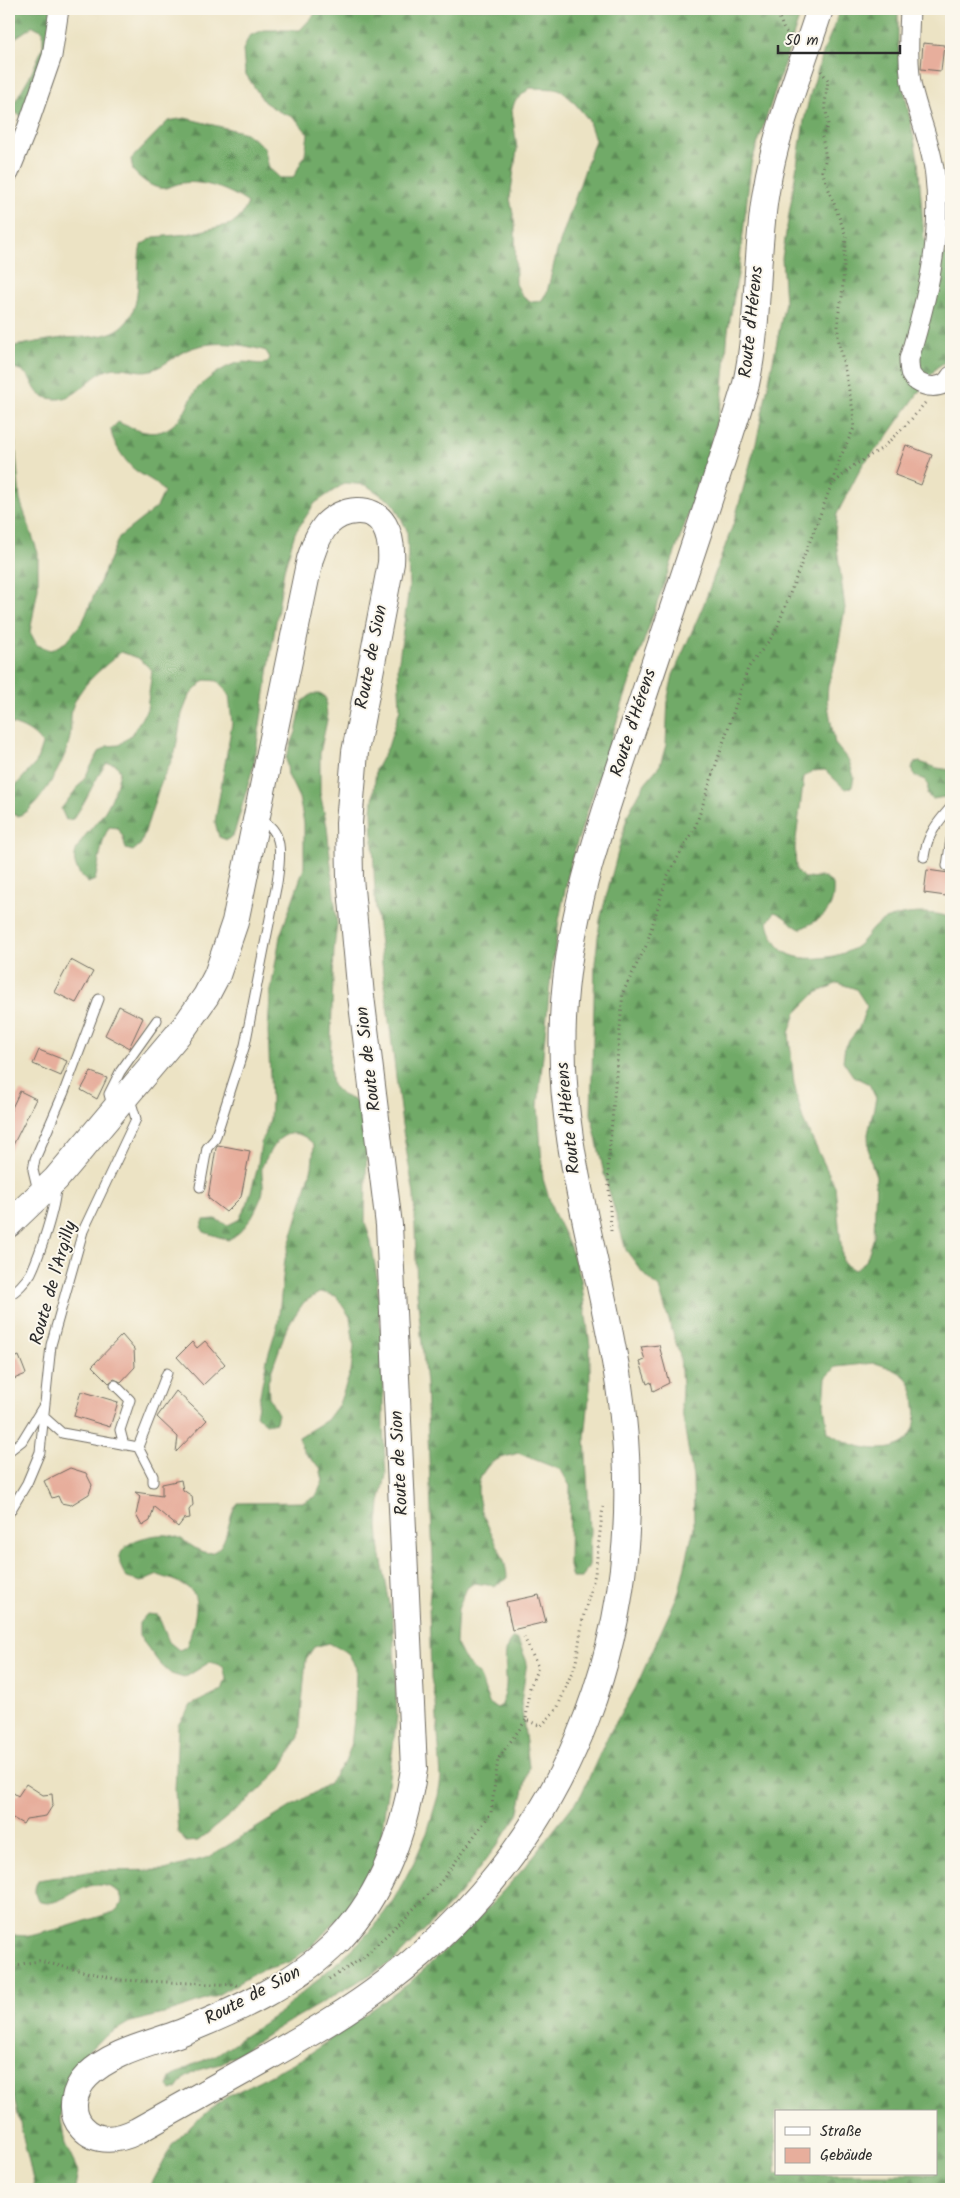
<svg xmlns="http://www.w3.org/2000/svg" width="960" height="2198" font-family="Kalam,sans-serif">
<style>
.forest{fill:url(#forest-firs);stroke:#4e6a4a;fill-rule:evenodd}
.building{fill:#e7ae9c}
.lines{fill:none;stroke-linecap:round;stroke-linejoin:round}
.service-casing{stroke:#6f6b61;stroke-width:11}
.minor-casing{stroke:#6f6b61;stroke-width:21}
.secondary-casing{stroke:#6f6b61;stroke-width:28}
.path{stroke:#6f6b61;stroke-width:3;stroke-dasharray:1 4;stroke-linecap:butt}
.service{stroke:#fff;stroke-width:9}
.minor{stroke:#fff;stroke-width:19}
.secondary{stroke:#fff;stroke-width:26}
.labels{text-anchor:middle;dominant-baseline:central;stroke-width:4;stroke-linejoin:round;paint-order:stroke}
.street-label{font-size:18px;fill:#2b2b2b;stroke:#fbf7ec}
</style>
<defs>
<pattern id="forest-firs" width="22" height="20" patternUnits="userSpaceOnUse" patternTransform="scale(1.25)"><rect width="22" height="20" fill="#71aa68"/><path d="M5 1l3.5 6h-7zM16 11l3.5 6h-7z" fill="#5d8b56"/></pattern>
</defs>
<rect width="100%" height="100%" fill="#fbf7ec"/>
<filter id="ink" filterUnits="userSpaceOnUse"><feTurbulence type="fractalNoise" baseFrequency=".02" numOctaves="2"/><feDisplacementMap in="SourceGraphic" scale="10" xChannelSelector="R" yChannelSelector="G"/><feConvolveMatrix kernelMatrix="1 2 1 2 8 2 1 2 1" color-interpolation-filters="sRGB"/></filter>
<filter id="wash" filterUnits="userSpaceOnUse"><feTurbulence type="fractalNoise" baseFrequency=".0096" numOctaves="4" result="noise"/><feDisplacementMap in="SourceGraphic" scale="20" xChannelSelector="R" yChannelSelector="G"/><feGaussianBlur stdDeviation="1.12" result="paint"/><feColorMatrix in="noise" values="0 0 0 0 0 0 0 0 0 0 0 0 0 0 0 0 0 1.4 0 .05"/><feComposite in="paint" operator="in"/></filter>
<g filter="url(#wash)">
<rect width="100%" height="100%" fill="#ece3c4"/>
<path class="forest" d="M9,9H66L22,116L17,114L13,105L31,74L43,47V31L33,26L15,38L9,47Z
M317,9H802L751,164L739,268L728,331L722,400L705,467L633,672L571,861L559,920L551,974L538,1106L543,1179L553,1211L569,1244L581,1279L590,1345V1389L585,1438L590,1530L589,1565L582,1578H572L569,1566L570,1486L561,1470L518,1453C510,1456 496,1458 490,1464C455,1498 508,1543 507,1579L495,1586L474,1583L467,1588L458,1609L456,1643L466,1662L480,1676L489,1703L497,1708L502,1705C503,1698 506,1691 506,1685C507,1670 501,1649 513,1638L518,1640L527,1662L521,1702L529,1767L518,1815L498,1844L458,1896L394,1961L278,2028L237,2055L217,2065L199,2070L185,2078L177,2089L171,2091L168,2086L171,2078L186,2068L216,2055L282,2011L350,1951L375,1926L394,1899L414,1862L427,1833L438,1796L441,1778L436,1703L431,1678L429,1604L433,1560L426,1384L417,1293L414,1195L402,1125L383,973L375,899L372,811L376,769L388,747L400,709L398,667L409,587L407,530L393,503L366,485L345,483L315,503L295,533L284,570L254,764L234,834L227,840L219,837L215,822L232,723L229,695L218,681L205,680L189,696L182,714L175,753L160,785L141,844L133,851L126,849L123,837L118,828L109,827C100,843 100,862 95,880L88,883C56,855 89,835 105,811C113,798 117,785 120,770L115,764L107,763C93,781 87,801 73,819L66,820L61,809L84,779L99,752L107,746L119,745L132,734L147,709L152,670L138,658L121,652C104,667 83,682 74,703C69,714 72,726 70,737C67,757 46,794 31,808C28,812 22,814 18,816L9,813V793L36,763L42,744C34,732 23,727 9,723V424L15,442L20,500L38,553V588L30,632L37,645L51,650L66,642L83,621L119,537L157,507L164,492C154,479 147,479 135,470C126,463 111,441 111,429L118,422C144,434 163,441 183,414C189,406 191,395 198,388C207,379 222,368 234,364C246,359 256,366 267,363L270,358L266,351C242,344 216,340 192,348C177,353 166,366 151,370C137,374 123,364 107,370C87,378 77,400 55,399C24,397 42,372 9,367V347C27,344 45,340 63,338C89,336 121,341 133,311C141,291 136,266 141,245L154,237L188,234L231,224L242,215L248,203C230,190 204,180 182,183C174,184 166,190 159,188C149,186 140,178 133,171L131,159L168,121L185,118L246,133L264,147L269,168L280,178H293L305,155L308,134L295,118L278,111L264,102L245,73L243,50L249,36L264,30H300L314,15ZM530,88L559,89L572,100L588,119L595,140L557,251L547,292L541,301L532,302L523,297L516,284L515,225L510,198L517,149L512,110L515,101Z
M841,9H898V42L902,78L918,159L924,239L938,253L951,256V363L945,362L936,368L885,440L863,464L837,514L835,533L845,608L836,659L828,685L827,700L835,744L849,761L854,777L852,787L845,789L825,770L812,771L804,777L795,847L796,870L804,878L824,877L833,884C835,912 823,918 800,929C790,924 785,915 774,912L768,922C771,934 775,946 787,953C803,963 842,958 857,946C866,939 871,927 881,922C899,912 933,910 951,918V2189H149L172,2145L195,2122L225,2098L305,2057L408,1984L470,1927L525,1867L581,1795L608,1736L635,1689L679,1592L694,1527L693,1478L681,1406L682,1387L680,1356L659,1288L643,1273L626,1250L604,1174L591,1114L595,963L600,920L628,814L645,783L660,765L666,745L668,697L673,675L703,606L734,522L757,439L785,302L782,258L804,121L810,95L824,50ZM838,983L856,989L867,1006L859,1028L845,1046L843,1061L853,1076L869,1084L876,1098L868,1134L869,1156L876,1176L874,1237L866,1261L854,1270L843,1263L835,1186L803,1120L794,1084L789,1033L796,1013L816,993ZM875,1363C884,1366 899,1370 906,1378C913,1385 914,1397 915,1406C923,1463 859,1454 828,1432L824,1405L826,1378L836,1367ZM776,2112H936V2174H776Z
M312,694H322L326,699L327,720L320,753V793L327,826L337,924L334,949L330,1067L332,1085L342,1095L356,1101L365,1114L367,1139L365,1222L371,1241L377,1277L383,1362V1428L386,1475L380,1503L378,1526L380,1551L393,1621L397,1716L381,1838L372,1870L361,1894L313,1945L290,1962L259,1971L214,1997L164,2014L130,2022L101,2039L80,2059L70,2074L63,2095L61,2119L65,2144L78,2171L75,2189H35L9,2076V1935L30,1936L66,1927L114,1912L123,1903L120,1893C113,1888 107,1885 98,1885C79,1884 57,1910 38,1901C34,1893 34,1888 38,1880L94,1871L165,1870L209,1857L328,1784L345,1762L351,1746L355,1710L356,1667L348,1653L329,1643L314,1647L306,1659L299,1737L281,1768L260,1790L209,1832L198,1841L186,1842L178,1833L175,1791L178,1725L191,1705L222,1690L226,1679L223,1666L210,1662L184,1678L171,1674L160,1664L139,1636V1623L147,1614L158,1615L169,1642L179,1650L186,1647C191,1636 201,1604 193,1593C186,1583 169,1579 158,1575L141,1582L127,1578C122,1570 117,1562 121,1553C125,1545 135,1540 143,1538C154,1535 165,1533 177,1537C188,1541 202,1558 215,1551C229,1543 227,1516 238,1503L304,1502L316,1496L323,1481L320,1467C309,1458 301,1451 299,1437L327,1420L339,1404L351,1371L354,1346L350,1317L336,1296L321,1292L304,1302L287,1327L268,1381L269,1398L278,1414L276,1422L266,1424L256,1415L267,1359L278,1323L285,1259L312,1167L314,1145C297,1126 280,1132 269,1153C267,1158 263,1163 262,1167C261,1176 265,1186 262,1195C255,1213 246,1231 228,1240L204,1232L201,1227L204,1220L215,1219L228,1225L238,1220L247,1205L257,1170L261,1143L270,1119L271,1100L268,1031L270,996L280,936L304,868V823L299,798L288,775L286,757L296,732L302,702Z
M920,762L937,768L951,770V796L933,799L927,795L928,786L925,780L915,776L912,769L914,763Z"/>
<g id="blocks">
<path class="building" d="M923,43L944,45L941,71L921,69Z
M906,445L932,455L921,485L895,475Z
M927,870L949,873L946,896L924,893Z
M71,960L93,972L76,1003L54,992Z
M119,1006L143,1018L129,1048L105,1035Z
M39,1050L67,1061L61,1076L33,1064Z
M91,1072L107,1078L97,1099L81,1090Z
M20,1091L36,1099L9,1153V1114Z
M218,1145L250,1151L241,1197L226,1212L208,1198L216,1148Z
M122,1335L134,1349L135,1367L121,1382L114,1379L109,1383L92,1366Z
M205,1341L225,1364L203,1385L177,1357L192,1342L197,1348Z
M659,1345L669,1383L653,1391L651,1382L647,1384L640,1362L645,1360L641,1347Z
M19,1356L26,1374L9,1381V1360Z
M81,1391L118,1402L110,1427L74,1416Z
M176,1391L207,1420L176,1452L178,1437L157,1417Z
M70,1468L86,1473L92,1485L89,1494L71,1505L61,1503L58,1496L52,1498L44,1481Z
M181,1480L183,1490L192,1496L193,1505L189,1510L190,1518L184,1519L178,1527L154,1507L150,1521L142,1526L136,1515L140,1496L135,1492L162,1496V1484Z
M539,1595L546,1622L512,1630L506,1602Z
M26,1784L43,1795L52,1794L53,1805L46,1816L26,1819L23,1824L9,1816V1790L18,1796Z"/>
</g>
</g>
<g filter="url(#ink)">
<use href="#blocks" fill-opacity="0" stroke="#6f6b61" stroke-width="1"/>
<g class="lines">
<g class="service-casing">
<path id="service" d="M924,857C927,835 937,823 951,807
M947,866L951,839
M112,1106L109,1094L120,1072L157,1020
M200,1187L207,1148L215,1139L245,1045L277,883C280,860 286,829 259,820
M38,1191L33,1170L35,1159L64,1092L99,999
M9,1295C17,1291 26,1281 31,1273C40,1254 56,1206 56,1186
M115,1385L130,1400L120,1430L124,1445
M44,1417L62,1433L138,1447L167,1373
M138,1447L153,1476V1482
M9,1451L22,1441L44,1405
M9,1513L27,1483L40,1452L51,1345L83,1231L136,1119L130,1099"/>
</g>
<g class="minor-casing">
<path id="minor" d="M910,9C909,34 907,63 912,88C919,118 932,146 935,176C942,239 927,299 909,359C909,364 909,370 911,375C920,389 944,391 951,376
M9,173L26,131L52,56L59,9"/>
</g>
<g class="secondary-casing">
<path id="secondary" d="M9,1224L56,1179L185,1026L206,996L217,975L235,922L310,559C314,547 318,534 327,524C342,509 372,504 384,525C391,537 392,549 391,563L355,752L349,823L350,878L361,996L389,1225L414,1769C404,1832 384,1892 339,1940C297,1983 235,2011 180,2033C150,2044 111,2052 87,2076C74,2089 68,2112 82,2127C97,2144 119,2140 137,2131C178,2108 219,2085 260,2062C304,2037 347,2013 387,1982C576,1837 654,1618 619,1386C601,1262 557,1147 563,1020C567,918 601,823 633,728C671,613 711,499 746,384C760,320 755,255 766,191C776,128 801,69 820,9"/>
</g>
<path class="path" d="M776,9L784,30L791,36
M821,71L828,80L825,104L828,125L822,136L826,158L822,171L846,236L842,297L838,316V337L853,410L854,428L840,458L832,484
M611,1231L608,1167L623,992L646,946L667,877L696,825L748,668L775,633L831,486L853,466L881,449L909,422L925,403
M524,1637L538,1667L529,1690L526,1720L541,1726L557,1709L576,1662L583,1618L595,1574L603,1507
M9,1966L39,1961L120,1980L237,1985
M329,1979L363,1958L440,1883L491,1813L498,1759L526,1720"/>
<use href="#service" class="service"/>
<use href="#minor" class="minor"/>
<use href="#secondary" class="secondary"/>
</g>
</g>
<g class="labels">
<g class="street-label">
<text transform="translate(752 322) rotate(-84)">Route d'Hérens</text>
<text transform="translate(372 657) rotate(-79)">Route de Sion</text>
<text transform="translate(634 723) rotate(-72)">Route d'Hérens</text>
<text transform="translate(369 1059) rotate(-97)">Route de Sion</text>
<text transform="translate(569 1118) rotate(-96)">Route d'Hérens</text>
<text transform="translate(54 1283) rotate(-74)">Route de l'Argilly</text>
<text transform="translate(400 1463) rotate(-93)">Route de Sion</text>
<text transform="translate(253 1996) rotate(-28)">Route de Sion</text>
</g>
</g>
<rect width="960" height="2198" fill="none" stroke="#fbf7ec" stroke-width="30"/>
<rect x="775" y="2110" width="162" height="65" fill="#fbf7ec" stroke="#a8a59f"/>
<rect x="785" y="2127" width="25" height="8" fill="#ffffff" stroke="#a8a59f"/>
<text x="820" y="2136" font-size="15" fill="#2b2b2b">Straße</text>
<rect x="785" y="2148" width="25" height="15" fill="#e7ae9c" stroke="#a8a59f"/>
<text x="820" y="2160" font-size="15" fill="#2b2b2b">Gebäude</text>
<path d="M778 45v8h122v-8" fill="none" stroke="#2b2b2b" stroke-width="2.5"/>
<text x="785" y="45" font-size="15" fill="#2b2b2b" stroke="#fbf7ec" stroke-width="4" paint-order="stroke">50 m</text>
</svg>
